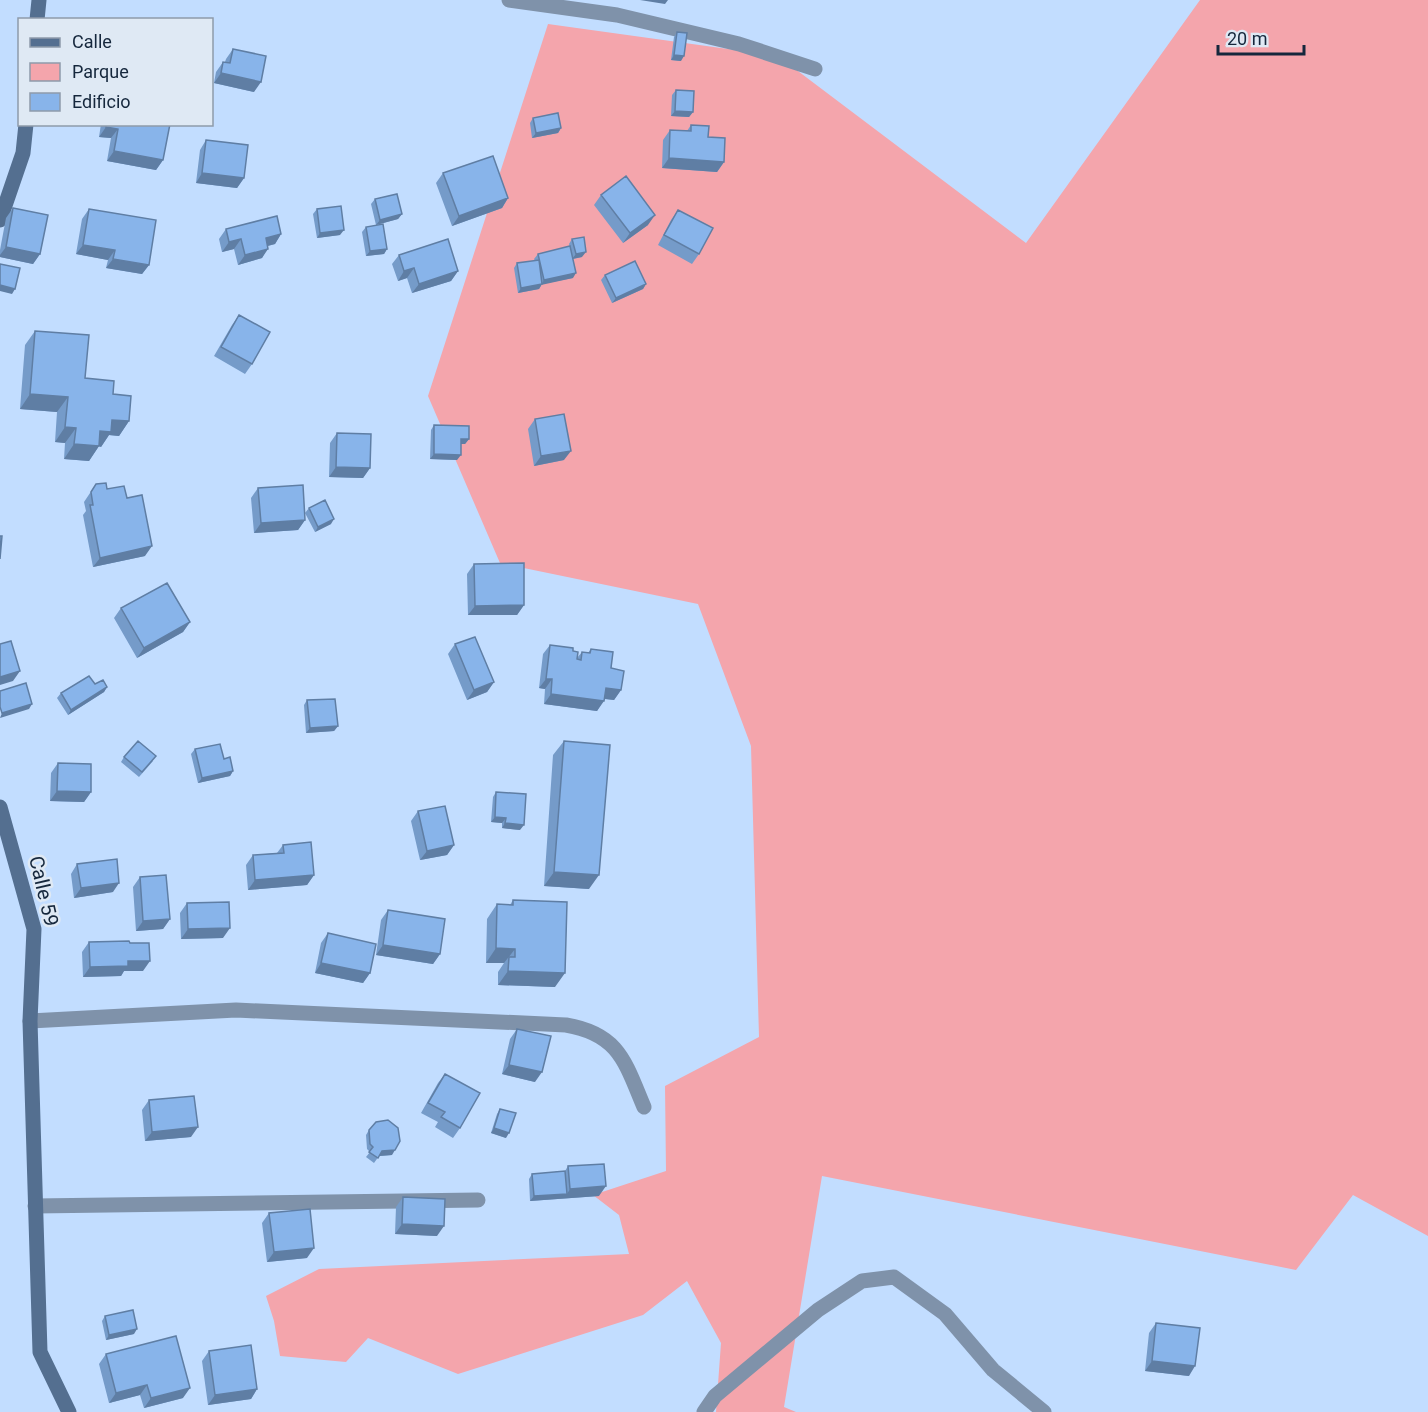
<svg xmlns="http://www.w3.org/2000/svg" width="1428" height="1412" font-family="Roboto,sans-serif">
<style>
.green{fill:#f4a5ac}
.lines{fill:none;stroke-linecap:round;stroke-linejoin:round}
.lane{stroke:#7f92aa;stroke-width:15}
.street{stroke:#7f92aa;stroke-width:15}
.secondary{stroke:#546f90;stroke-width:15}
.wall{fill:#759bc9}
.shaded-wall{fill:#5f7ea4}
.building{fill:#88b4ea;stroke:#5f7ea4;stroke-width:1.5}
.labels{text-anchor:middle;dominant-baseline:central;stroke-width:5;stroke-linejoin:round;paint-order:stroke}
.street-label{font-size:20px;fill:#15273c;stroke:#dfe9f4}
</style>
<rect width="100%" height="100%" fill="#c2ddff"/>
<path class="green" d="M1200,0H1428V1236L1353,1195L1296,1270L822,1176L784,1407L796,1412H716L721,1343L687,1281L643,1315L458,1374L368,1338L346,1362L280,1356L274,1321L266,1296L319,1269L629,1254L619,1215L593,1195L666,1171L665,1086L759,1037L751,746L698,604L500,563L428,396L548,24L778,56L1026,243Z"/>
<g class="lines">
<path class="lane" d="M35,1206L478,1200"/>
<path class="street" d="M509,0L617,15L739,44L815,69
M30,1021L236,1010L566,1025C619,1034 625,1062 644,1107
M704,1412L715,1396L818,1310L862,1281L894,1277L945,1314L993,1370L1044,1412"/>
<path class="secondary" d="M37,20L39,0
M0,220L23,153L26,124
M0,807L34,929L30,1021L40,1352L69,1412"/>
</g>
<path class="wall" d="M677,32L681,61L671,60L674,37Z
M233,49L254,92L214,83L216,72L223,62H225L226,59Z
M676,90L693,112L689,117L671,116L672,95Z
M533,118L561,128L558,133L532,138L530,123Z
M101,124H170L163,160L156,170L107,161L111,138L99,137Z
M691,125L708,137L724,162L717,172L662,168L663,140L670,130L687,131Z
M206,140L244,178L237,188L196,183L200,150Z
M443,173L508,198L502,208L452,226L436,183Z
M601,195L648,225L623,243L594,205Z
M375,199L402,214L398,219L376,225L371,204Z
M13,208L40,254L33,264L0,257V250L6,218Z
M89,209L149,265L142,274L106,268L108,260L76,254L82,219Z
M317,209L340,235L317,238L313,214Z
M678,210L699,254L692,264L658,245L671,220Z
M366,227L387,249L384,254L366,256L362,232Z
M226,229L281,234L275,244L268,246L262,258L238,265L234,249L222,252L219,239Z
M572,239L582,257L573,259V278L542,284L539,289L518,293L514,268L517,263L535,261L534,259L538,254L570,247L569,244Z
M399,255L458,271L451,281L412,293L407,278L398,281L392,264Z
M605,275L646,284L643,289L612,303L601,280Z
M239,315L252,364L245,374L214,356L232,325Z
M35,331L85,378L113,394L129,421L119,436L109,435L101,447L99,446L89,461L64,459L65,443L55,442L57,412L20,409L25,345Z
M535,419L564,460L534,466L528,429Z
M434,425L469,439L465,444H461L457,460L430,459L431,430Z
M337,433L370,468L363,478L329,477L330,443Z
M96,484L127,498L145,556L93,567L83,515L86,511L84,502Z
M258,488L305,520L298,530L254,533L251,498Z
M309,508L331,524L315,532L305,513Z
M474,564L524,605L517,615H468L467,574Z
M121,608L190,622L183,632L137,658L114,618Z
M455,644L494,682L487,692L467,700L448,654Z
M550,645L573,651L577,658L582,652L588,653L591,649L611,668L621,690L614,700L604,699L597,711L544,704L545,689L539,688L543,654Z
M95,684L107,687L104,692L68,715L57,698L61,693Z
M307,700L338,726L334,731L306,733L304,705Z
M564,741L589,889L544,886L553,755Z
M195,749L224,759L233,771L230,776L198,783L191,754Z
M124,757L153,761L139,777L121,762Z
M58,763L91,792L84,802L50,801L51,773Z
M496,792L520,830L502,828V823L491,822L493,797Z
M418,811L454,845L447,855L420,860L411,821Z
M283,845L314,875L307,885L248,890L246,865L253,855L277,853Z
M77,864L113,892L74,898L71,874Z
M140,877L170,919L163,929L136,931L133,887Z
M513,900L555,987L498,985V972L504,963H486L487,919L497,904L510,905Z
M187,903L223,938L181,939L180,913Z
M388,910L440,954L433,964L376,955L381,920Z
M328,933L370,973L363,983L315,973L321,943Z
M89,942L143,971H124L121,976L83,977L82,952Z
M517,1029L535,1082L502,1074L510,1039Z
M445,1074L460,1128L453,1138L435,1127L438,1122L421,1113L438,1083Z
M149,1100L191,1137L145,1141L142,1110Z
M500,1109L506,1138L491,1133L497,1114Z
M369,1130L392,1155L379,1156L374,1163L366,1157L370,1152L367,1149L366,1135Z
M568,1166L599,1196L530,1201L529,1179L532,1174L565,1171Z
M403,1197L437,1236L395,1234L396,1207Z
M269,1213L307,1258L267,1262L262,1223Z
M105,1316L134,1334L106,1340L102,1321Z
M1156,1323L1189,1376L1145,1371L1149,1333Z
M209,1351L257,1389L251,1399L208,1405L202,1361Z
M106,1354L183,1398L144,1408L140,1395L109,1403L99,1364Z"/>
<path class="shaded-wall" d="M640,0H668L665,4Z
M674,55L684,56L681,61L671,60Z
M221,73L261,82L254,92L214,83Z
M675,111L693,112L689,117L671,116Z
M106,127L118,129L111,138L99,137Z
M561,128L558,133L532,138L536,133Z
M114,151L163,160L156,170L107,161Z
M669,158L724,162L717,172L662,168Z
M202,173L244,178L237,188L196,183Z
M508,198L502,208L452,226L459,216Z
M402,214L398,219L376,225L380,220Z
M655,215L648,225L623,243L630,233Z
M344,230L340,235L317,238L320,233Z
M281,234L275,244L259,248L266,238Z
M241,239L234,249L222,252L229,242Z
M83,245L115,250L108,260L76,254Z
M6,247L40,254L33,264L0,257V255Z
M268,249L262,258L238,265L245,255Z
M387,249L384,254L366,256L370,251Z
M586,252L582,257L572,259L576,254Z
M113,259L149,265L142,274L106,268Z
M414,268L407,278L398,281L404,271Z
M458,271L451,281L412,293L419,284Z
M576,273L573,278L541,285L544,280Z
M542,284L539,289L518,293L521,288Z
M646,284L643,289L612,303L616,298Z
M0,285L15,289L12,294L0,291Z
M30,394L68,397L57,412L20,409Z
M112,420L129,421L119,436L109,435L101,447L99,446L89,461L64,459L74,444L100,431Z
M65,427L76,428L65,443L55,442Z
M461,439H469L465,444H458Z
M571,451L564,460L534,466L541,456Z
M434,454L461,455L457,460L430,459Z
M336,467L370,468L363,478L329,477Z
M334,519L331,524L315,532L318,527Z
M305,520L298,530L254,533L261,523Z
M152,546L145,556L93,567L100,558Z
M524,605L517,615H468L475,606Z
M190,622L183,632L137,658L144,648Z
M20,671L13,681L0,685V677Z
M546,679H552L545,689L539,688Z
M494,682L487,692L467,700L474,690Z
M107,687L104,692L68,715L71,710Z
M606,688L621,690L614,700L599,698Z
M551,694L604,701L597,711L544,704Z
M32,704L29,709L0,718L2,713Z
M338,726L334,731L306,733L310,728Z
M233,771L230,776L198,783L202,778Z
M57,791L91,792L84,802L50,801Z
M495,817L506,818L502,823L491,822Z
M505,823L524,825L520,830L502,828Z
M454,845L447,855L420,860L427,851Z
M554,872L599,875L589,889L544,886Z
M314,875L307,885L248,890L255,880Z
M119,883L113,892L74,898L81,888Z
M170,919L163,929L136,931L143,921Z
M230,928L223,938L181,939L188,929Z
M383,945L440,954L433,964L376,955Z
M496,948L515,949L504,963H486Z
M128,961H150L143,971H124L121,976L83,977L90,967Z
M321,963L370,973L363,983L315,973Z
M508,971L565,973L555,987L498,985Z
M509,1065L542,1072L535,1082L502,1074Z
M198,1127L191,1137L145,1141L152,1132Z
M494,1128L509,1133L506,1138L491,1133Z
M395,1150L392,1155L379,1156L382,1151Z
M606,1186L599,1196L530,1201L534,1196L567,1194L570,1189Z
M402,1224L444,1226L437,1236L395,1234Z
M314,1248L307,1258L267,1262L274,1252Z
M137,1329L134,1334L106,1340L109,1335Z
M1152,1361L1195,1366L1189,1376L1145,1371Z
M147,1385L140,1395L109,1403L116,1393Z
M190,1388L183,1398L144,1408L151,1398Z
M257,1389L251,1399L208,1405L215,1395Z"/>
<path class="building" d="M677,32L687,33L684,56L674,55Z
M233,49L266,56L261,82L221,73L223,62L230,63Z
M676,90L694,91L693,112L675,111Z
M558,113L561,128L536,133L533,118Z
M106,124H170L163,160L114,151L118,129L106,127Z
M691,125L709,126L708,137L725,138L724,162L669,158L670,130L691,131Z
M206,140L248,145L244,178L202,173Z
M493,156L508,198L459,216L443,173Z
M626,176L655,215L630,233L601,195Z
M397,194L402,214L380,220L375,199Z
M341,206L344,230L320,233L317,209Z
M13,208L48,215L40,254L6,247Z
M89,209L156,220L149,265L113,259L115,250L83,245Z
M678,210L713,228L699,254L664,235Z
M277,216L281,234L266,238L268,249L245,255L241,239L229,242L226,229Z
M383,224L387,249L370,251L366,227Z
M584,237L586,252L576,254L572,239Z
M448,239L458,271L419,284L414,268L404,271L399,255Z
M570,246L576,273L544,280L538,254Z
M539,260L542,284L521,288L517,263Z
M635,261L646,284L616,298L605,275Z
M0,264L20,268L15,289L0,285Z
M239,315L270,332L252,364L221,347Z
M35,331L89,335L85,378L114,381L113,394L131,396L129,421L112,420L111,432L100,431L99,446L74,444L76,428L65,427L68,397L30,394Z
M564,414L571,451L541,456L535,419Z
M434,425L469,426V439H461V455L434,454Z
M337,433L371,434L370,468L336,467Z
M106,483L107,489L124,486L127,498L142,495L152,546L100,558L90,505H93L91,492L96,484Z
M303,485L305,520L261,523L258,488Z
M325,500L334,519L318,527L309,508Z
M0,536H2L0,559Z
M524,563V605L475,606L474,564Z
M167,583L190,622L144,648L121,608Z
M475,637L494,682L474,690L455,644Z
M11,641L20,671L0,677V644Z
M550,645L573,648V651L578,652L577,659L581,660L582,652L590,653L591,649L613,652L611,668L624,671L621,690L606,688L604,701L551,694L552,679H546Z
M89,676L95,684L103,680L107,687L71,710L61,693Z
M26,683L32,704L2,713L0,707V691Z
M335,699L338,726L310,728L307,700Z
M138,741L156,756L142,772L124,757Z
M564,741L610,745L599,875L554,872Z
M220,744L224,759L230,757L233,771L202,778L195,749Z
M58,763L91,764V792L57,791Z
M496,792L526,794L524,825L505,823L506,818L495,817Z
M445,806L454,845L427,851L418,811Z
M311,842L314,875L255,880L253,855L284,853L283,845Z
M117,859L119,883L81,888L77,864Z
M166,875L170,919L143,921L140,877Z
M513,900L567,902L565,973L508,971L509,957H515V949L496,948L497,904L513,905Z
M229,902L230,928L188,929L187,903Z
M388,910L445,919L440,954L383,945Z
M328,933L376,944L370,973L321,963Z
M129,941L130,943H149L150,961H128V966L90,967L89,942Z
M517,1029L551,1036L542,1072L509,1065Z
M445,1074L480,1093L460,1128L441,1117L445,1112L428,1103Z
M194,1096L198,1127L152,1132L149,1100Z
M500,1109L516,1113L509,1133L494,1128Z
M388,1120L398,1128L400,1141L395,1150L382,1151L378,1158L369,1152L373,1147L370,1144L369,1130L376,1122Z
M604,1164L606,1186L570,1189L568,1166Z
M565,1171L567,1194L534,1196L532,1174Z
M403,1197L445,1199L444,1226L402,1224Z
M310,1209L314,1248L274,1252L269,1213Z
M133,1310L137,1329L109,1335L105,1316Z
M1156,1323L1200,1328L1195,1366L1152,1361Z
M176,1336L190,1388L151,1398L147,1385L116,1393L106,1354Z
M251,1345L257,1389L215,1395L209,1351Z"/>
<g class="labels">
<g class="street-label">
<text transform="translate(44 891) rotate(77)">Calle 59</text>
</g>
</g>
<rect x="18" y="18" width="195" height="108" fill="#dfe9f4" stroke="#8e9baa" stroke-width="1.5"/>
<rect x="30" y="38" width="30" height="9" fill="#546f90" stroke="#8e9baa" stroke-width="1.5"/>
<text x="72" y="48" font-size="18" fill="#15273c">Calle</text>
<rect x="30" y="63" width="30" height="18" fill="#f4a5ac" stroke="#8e9baa" stroke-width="1.5"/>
<text x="72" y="78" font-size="18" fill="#15273c">Parque</text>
<rect x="30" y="93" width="30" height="18" fill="#88b4ea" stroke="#8e9baa" stroke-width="1.5"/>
<text x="72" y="108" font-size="18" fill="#15273c">Edificio</text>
<path d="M1218 45v9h86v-9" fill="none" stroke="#15273c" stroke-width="3"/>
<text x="1227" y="45" font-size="18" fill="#15273c" stroke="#dfe9f4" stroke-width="4.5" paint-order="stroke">20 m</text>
</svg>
